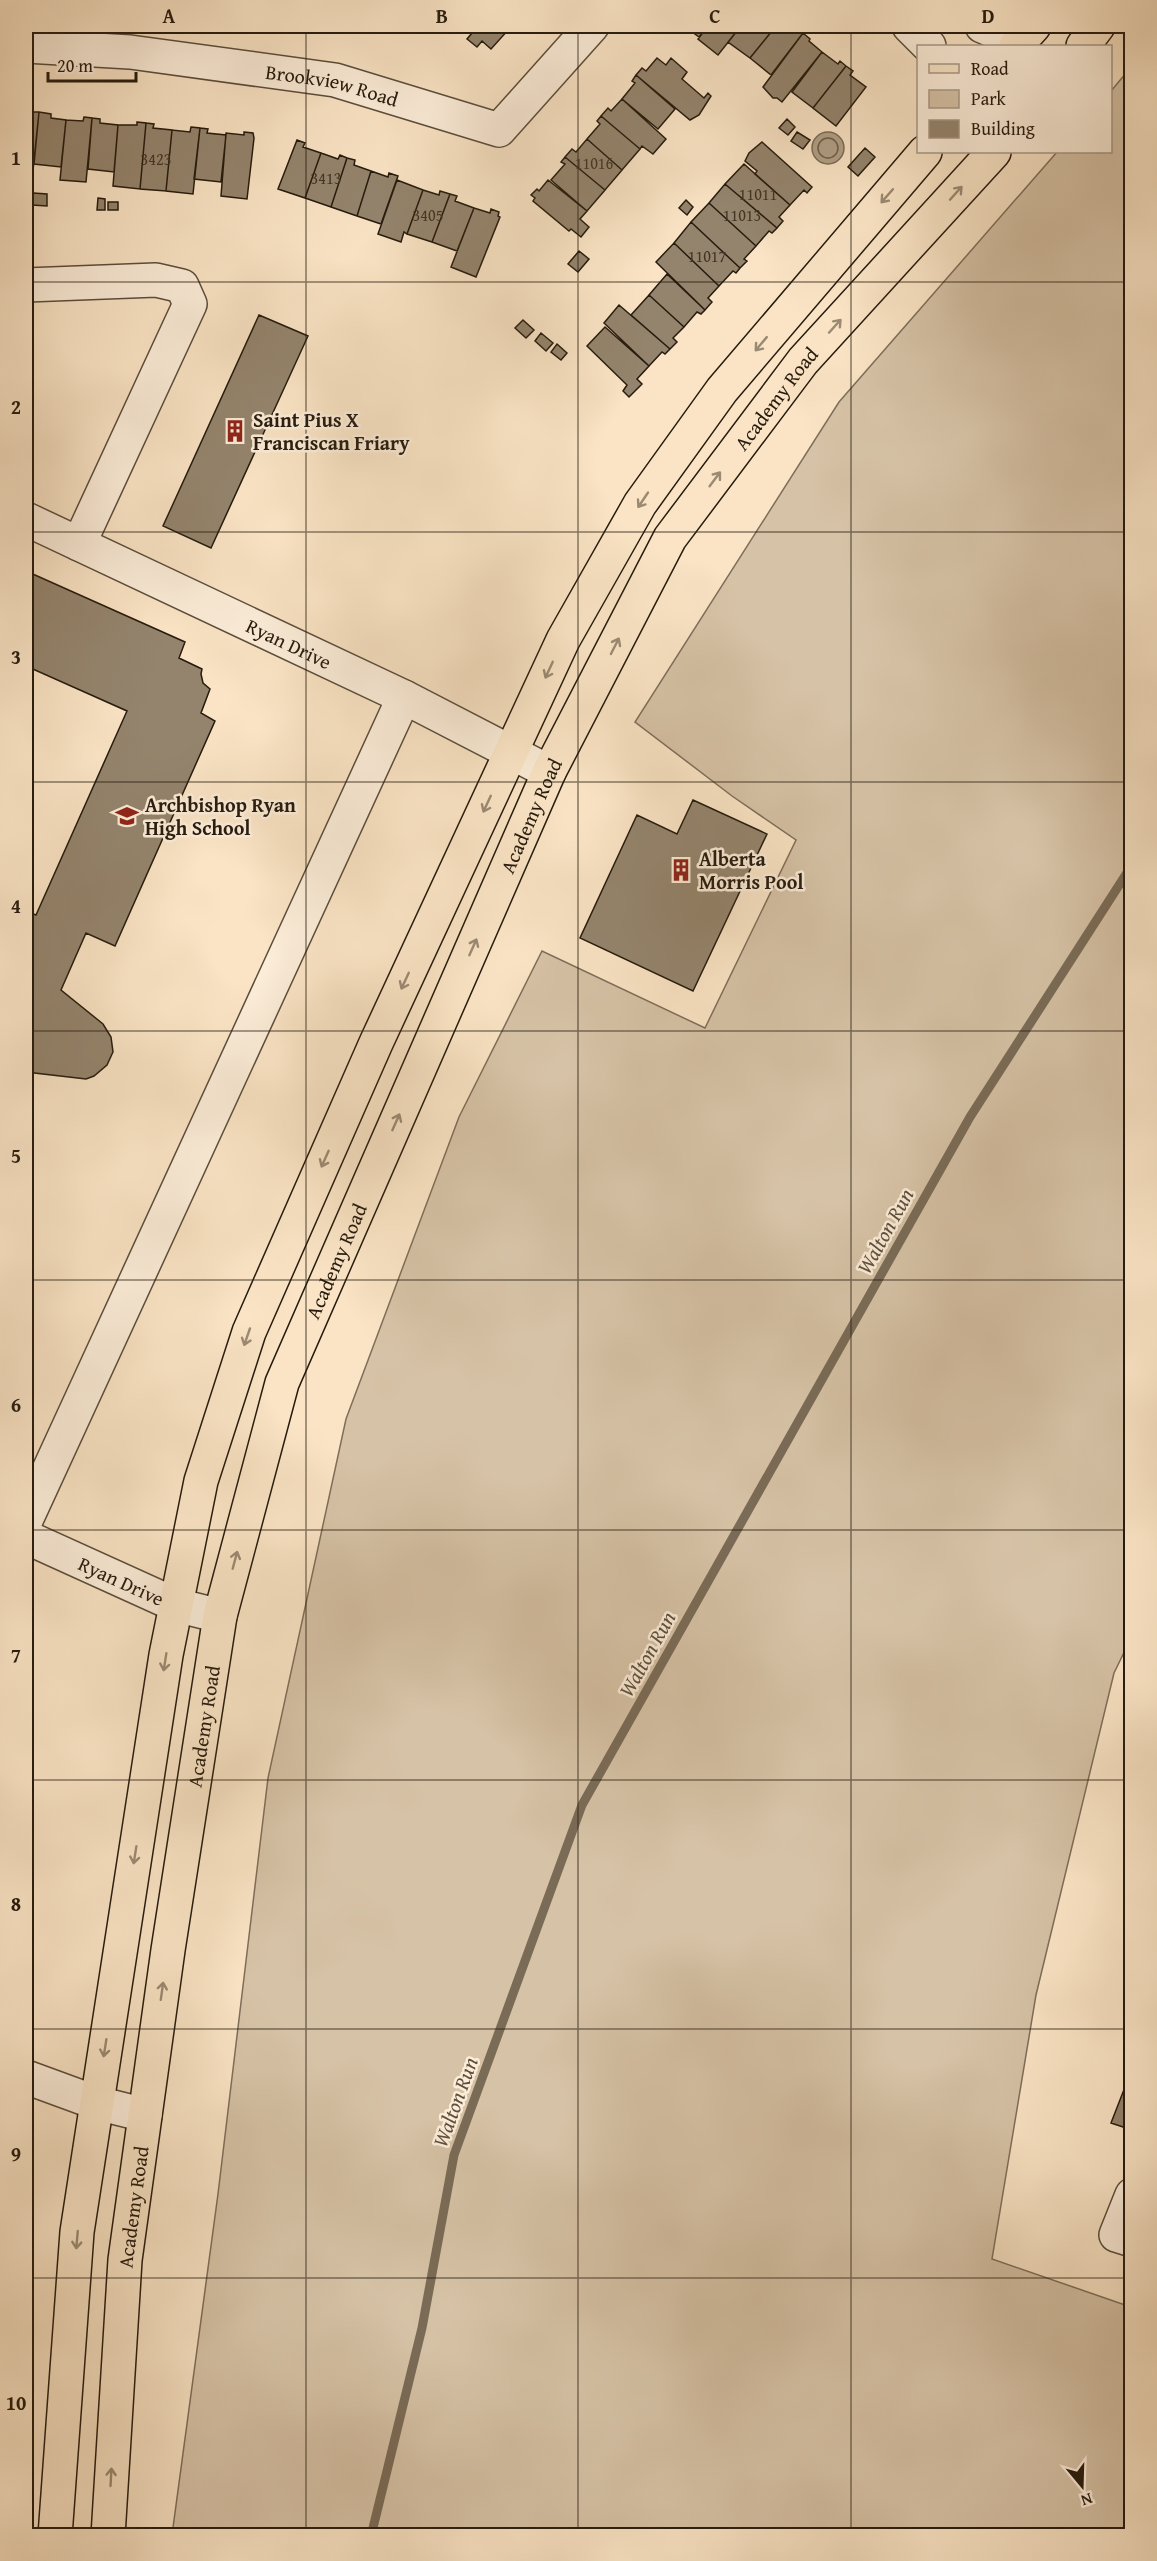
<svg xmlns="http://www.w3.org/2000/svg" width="1157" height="2561" font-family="'Gentium Book Plus',serif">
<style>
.green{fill:#d6c2a6;stroke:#7e6e5a;stroke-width:1.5}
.water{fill:#b2a087;stroke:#7a6b57;stroke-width:1.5}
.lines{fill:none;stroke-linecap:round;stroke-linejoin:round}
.shore{stroke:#6c5e4a;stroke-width:1.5}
.stream{stroke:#7a6b57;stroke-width:9}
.building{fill:#94846d;stroke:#261b0e;stroke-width:1.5}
.minor-casing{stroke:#5b4d3c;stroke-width:36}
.major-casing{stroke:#261b0e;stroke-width:36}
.minor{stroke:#fcedd9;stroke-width:33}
.major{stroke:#fae4c5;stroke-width:33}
.oneway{stroke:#9b8a73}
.grid{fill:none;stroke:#261b0e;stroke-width:1.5;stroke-opacity:0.55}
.labels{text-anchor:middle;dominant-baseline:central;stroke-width:5;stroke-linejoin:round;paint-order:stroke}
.number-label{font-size:16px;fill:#423526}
.street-label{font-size:20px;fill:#261b0e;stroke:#fcedd9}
.poi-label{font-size:20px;font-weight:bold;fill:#261b0e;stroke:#fcedd9;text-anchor:start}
.water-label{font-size:21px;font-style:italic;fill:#5e503e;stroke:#fcedd9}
.neatline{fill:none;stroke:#261b0e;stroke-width:2}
.grid-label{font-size:20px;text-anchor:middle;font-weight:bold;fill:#261b0e}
</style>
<rect width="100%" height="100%" fill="#fae4c5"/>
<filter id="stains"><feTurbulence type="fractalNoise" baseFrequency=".00333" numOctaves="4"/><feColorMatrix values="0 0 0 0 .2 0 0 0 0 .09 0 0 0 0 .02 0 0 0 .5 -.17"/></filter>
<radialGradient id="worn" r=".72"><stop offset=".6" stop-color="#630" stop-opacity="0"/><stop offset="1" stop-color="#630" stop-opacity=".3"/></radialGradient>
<path class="green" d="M1131,67V1638L1114,1673L1036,1995L992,2259L1131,2307V2532L1130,2536L172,2535L218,2194L268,1778L346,1419L459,1117L542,951L705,1028L796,840L732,796L635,722L839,402L1057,152H1110L1111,91Z"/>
<path class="water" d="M812 148a16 16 0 1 1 32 0a16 16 0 1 1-32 0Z"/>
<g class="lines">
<path class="shore" d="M818 148a10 10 0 1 1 20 0a10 10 0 1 1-20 0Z"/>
<path class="stream" d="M371,2536L422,2328L454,2155L582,1805L970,1117L1132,865"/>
</g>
<path class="building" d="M464,26H507L510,28L491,49L482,41L477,47L467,39L472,33Z
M684,26H708L699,37Z
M708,26H741L718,55L698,39Z
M741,26H776L750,58L728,42Z
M776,26H789L803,33L771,75L750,58Z
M803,33L810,39L809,41L822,52L782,102L777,98H773L763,87Z
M822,52L838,64L840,61L846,66L813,108L792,92Z
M657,58L666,65L671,58L687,72L682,79L704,98L708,93L711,96L699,115L690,120L636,75L642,68L646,71Z
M846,66L853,71L850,75L866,87L836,126L813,108Z
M636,75L675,109L658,129L622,99L635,83L632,81Z
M622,99L666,139L653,154L642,146L640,149L601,116L608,108L611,111Z
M31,112H39L32,180H26V114L30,116Z
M39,112L51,114V118L66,120L61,167L34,164Z
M601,116L640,149L622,170L587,139L600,124L597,121Z
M84,117L92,118L86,182L60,180L66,120L83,121Z
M92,118L100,119V123L118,125L114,172L88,169Z
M787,119L795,127L788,135L779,128Z
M137,122L146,123L140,189L113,186L118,125H137Z
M146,123L154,124L153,128L172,130L166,191L140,189Z
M191,127L200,128L193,194L166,191L172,130L190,132Z
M200,128L208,129L207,133L226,135L221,182L194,179Z
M244,132L253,133L254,138L247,199L221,196L226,133L244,135Z
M797,132L810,140L803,149L791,141Z
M587,139L622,170L605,190L565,157L572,149L576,152Z
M297,140L305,143L303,147L321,153L305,198L278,189Z
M762,142L812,187L807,193L804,190L790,205L755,174L757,171L745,161L749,153Z
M865,148L875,157L858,176L848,167Z
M321,153L338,159L340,155L347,158L331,207L305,198Z
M565,157L605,190L587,211L551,180L565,164L561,162Z
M347,158L355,160L354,165L371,171L357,216L331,207Z
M744,164L790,205L779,217L783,221L777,228L725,184Z
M371,171L388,177L389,173L398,176L381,224L357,216Z
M397,180L423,190L407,234L404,232L401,242L378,234Z
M548,180L587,211L580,219L589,227L581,237L571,229L569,231L533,201L535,198L531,195L537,189L539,191Z
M725,184L777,228L772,233L769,231L756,246L709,203Z
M423,190L439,195L440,191L450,194L432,242L407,234Z
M33,193L47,194V206L32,205Z
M450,194L457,196L455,201L474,208L457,251L432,242Z
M98,198L105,199V210H97Z
M686,200L693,207L687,215L679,208Z
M108,202H118V210H108Z
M709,203L756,246L744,259L747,261L740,268L691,222Z
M474,208L490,213L491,209L499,212L498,216L500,217L476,277L451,267Z
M691,222L740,268L736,273L733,271L719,286L674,243Z
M674,243L719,286L708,298L712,302L705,310L656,262Z
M579,251L589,259L578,272L568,264Z
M667,274L705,310L701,314L697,312L684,327L649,295Z
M649,295L684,327L673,338L677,342L670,349L631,315Z
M619,305L670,349L665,354L662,352L649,366L604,323Z
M259,315L308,336L211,548L163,526Z
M523,320L534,330L526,338L515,328Z
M605,327L649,366L637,379L642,384L629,397L623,391L627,385L587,346Z
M541,333L553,343L546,351L535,341Z
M557,344L567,353L561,360L551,352Z
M26,571L185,642L179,658L202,669L201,674L203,683L210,689L201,713L215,721L115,946L86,933L61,990L103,1024L111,1037L113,1052L107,1065L94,1076L86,1079L26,1072V911L36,915L127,711L26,666Z
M693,800L767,834L693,991L580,938L637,815L677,834Z
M1132,2069V2130L1111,2123Z"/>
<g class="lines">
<g class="minor-casing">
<g id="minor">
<path d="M909,26L929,46"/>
<path d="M982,26L1020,42L1021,46"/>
<path id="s1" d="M26,46L130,52L335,80L499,130L592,26"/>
<path d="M26,285L156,280L182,286L190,304L79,544"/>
<path id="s2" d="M26,519L404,697L549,772"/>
<path d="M26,1520L404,697"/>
<path id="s3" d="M26,1537L176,1605L220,1616"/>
<path d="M26,2077L97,2103L145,2115"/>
<path d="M1132,2195L1116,2235L1132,2240"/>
</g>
</g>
<g class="major-casing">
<g id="major">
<path d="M1016,46L1034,26"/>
<path d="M1083,46L1098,26"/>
<path d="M55,2536L77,2232L166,1655L201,1481L249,1332L376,1043L563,640L640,504L722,390L925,152"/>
<path id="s4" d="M108,2536L125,2260L168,1950L220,1616L282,1383L549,772L670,538L803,361L994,152"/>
</g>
</g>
<use href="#minor" class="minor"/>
<use href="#major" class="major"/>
</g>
<defs><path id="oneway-shaft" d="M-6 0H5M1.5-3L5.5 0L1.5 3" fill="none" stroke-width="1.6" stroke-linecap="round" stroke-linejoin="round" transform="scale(1.5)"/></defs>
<g class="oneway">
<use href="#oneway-shaft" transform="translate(956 193) rotate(-48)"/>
<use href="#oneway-shaft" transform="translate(887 196) rotate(131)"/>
<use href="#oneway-shaft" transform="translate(835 326) rotate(-48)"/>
<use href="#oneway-shaft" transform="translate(761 344) rotate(130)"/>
<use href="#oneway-shaft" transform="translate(715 479) rotate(-53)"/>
<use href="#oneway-shaft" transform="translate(643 500) rotate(124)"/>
<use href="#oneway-shaft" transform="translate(615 646) rotate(-63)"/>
<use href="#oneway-shaft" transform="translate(549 670) rotate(115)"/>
<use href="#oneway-shaft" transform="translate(487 804) rotate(115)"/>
<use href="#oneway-shaft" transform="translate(473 947) rotate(-66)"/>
<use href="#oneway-shaft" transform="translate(405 981) rotate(115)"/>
<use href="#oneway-shaft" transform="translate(396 1122) rotate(-66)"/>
<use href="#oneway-shaft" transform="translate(325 1159) rotate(114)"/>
<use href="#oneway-shaft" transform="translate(247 1337) rotate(109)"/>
<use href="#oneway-shaft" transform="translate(235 1560) rotate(-75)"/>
<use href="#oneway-shaft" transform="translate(165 1662) rotate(99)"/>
<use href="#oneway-shaft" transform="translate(135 1855) rotate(99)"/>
<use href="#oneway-shaft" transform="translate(162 1991) rotate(-82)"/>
<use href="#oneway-shaft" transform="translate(105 2048) rotate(99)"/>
<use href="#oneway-shaft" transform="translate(77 2240) rotate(95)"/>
<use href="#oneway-shaft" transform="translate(111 2477) rotate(-87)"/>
</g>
<path class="grid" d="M306,26V2536M578,26V2536M851,26V2536M26,282H1132M26,532H1132M26,782H1132M26,1031H1132M26,1280H1132M26,1530H1132M26,1780H1132M26,2029H1132M26,2278H1132"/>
<defs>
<g id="building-bare" transform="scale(1.8)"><path d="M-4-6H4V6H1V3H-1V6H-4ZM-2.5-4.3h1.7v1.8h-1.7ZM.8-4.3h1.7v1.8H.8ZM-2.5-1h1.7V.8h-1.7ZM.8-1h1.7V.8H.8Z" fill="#8f2418" stroke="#fcedd9" stroke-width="2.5" paint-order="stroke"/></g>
<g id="school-bare" transform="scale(1.8)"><path d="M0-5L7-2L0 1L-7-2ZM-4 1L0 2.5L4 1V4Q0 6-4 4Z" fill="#8f2418" stroke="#fcedd9" stroke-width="2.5" paint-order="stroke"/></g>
</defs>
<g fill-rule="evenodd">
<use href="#building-bare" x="235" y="431"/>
<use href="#school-bare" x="127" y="816"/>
<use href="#building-bare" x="681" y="870"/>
</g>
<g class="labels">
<g class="number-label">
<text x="156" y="159">3423</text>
<text x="594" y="163">11016</text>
<text x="326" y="178">3413</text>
<text x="758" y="194">11011</text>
<text x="428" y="215">3405</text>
<text x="742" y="215">11013</text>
<text x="707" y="256">11017</text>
</g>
<g class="street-label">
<text stroke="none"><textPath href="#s1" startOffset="309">Brookview Road</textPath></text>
<text stroke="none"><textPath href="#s4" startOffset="2274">Academy Road</textPath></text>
<text stroke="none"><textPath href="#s2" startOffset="291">Ryan Drive</textPath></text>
<text stroke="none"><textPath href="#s4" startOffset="1788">Academy Road</textPath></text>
<text stroke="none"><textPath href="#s4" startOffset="1302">Academy Road</textPath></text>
<text stroke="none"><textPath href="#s3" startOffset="105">Ryan Drive</textPath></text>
<text stroke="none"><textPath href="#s4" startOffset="816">Academy Road</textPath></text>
<text stroke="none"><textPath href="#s4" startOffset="330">Academy Road</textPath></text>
</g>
<g class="poi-label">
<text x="253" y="419">Saint Pius X<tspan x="253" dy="23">Franciscan Friary</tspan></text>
<text x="145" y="804">Archbishop Ryan<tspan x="145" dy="23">High School</tspan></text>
<text x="699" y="858">Alberta<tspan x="699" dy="23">Morris Pool</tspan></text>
</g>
<g class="water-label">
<text transform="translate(885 1231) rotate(-61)">Walton Run</text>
<text transform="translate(647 1654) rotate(-61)">Walton Run</text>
<text transform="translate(455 2102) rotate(-70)">Walton Run</text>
</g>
</g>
<rect width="1157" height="2561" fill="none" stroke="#fae4c5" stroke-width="66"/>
<rect x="917" y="45" width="195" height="108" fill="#fcedd9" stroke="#a69988" stroke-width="1.5"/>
<rect x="929" y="64" width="30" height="9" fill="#fae4c5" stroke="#a69988" stroke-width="1.5"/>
<text x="971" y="75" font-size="18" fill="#261b0e">Road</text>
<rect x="929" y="90" width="30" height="18" fill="#d6c2a6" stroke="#a69988" stroke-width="1.5"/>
<text x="971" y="105" font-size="18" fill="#261b0e">Park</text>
<rect x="929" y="120" width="30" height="18" fill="#94846d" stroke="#a69988" stroke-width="1.5"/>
<text x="971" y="135" font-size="18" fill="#261b0e">Building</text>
<g transform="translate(1082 2486) rotate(161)" stroke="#fcedd9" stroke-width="4.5" paint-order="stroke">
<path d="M0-4.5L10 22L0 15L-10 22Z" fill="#261b0e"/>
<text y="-9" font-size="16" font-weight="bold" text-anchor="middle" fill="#261b0e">N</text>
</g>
<path d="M48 72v9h88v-9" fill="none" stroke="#261b0e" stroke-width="3"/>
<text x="57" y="72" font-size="18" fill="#261b0e" stroke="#fcedd9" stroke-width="4.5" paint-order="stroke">20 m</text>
<rect x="33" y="33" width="1091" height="2495" class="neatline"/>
<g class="grid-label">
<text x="169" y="23">A</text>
<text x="442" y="23">B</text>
<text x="715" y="23">C</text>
<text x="988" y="23">D</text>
<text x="16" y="165">1</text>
<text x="16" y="414">2</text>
<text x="16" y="664">3</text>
<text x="16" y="913">4</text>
<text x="16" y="1163">5</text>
<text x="16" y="1412">6</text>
<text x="16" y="1662">7</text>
<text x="16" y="1911">8</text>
<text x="16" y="2161">9</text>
<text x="16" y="2410">10</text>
</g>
<rect width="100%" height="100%" filter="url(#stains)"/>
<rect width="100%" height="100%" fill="url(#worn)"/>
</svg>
